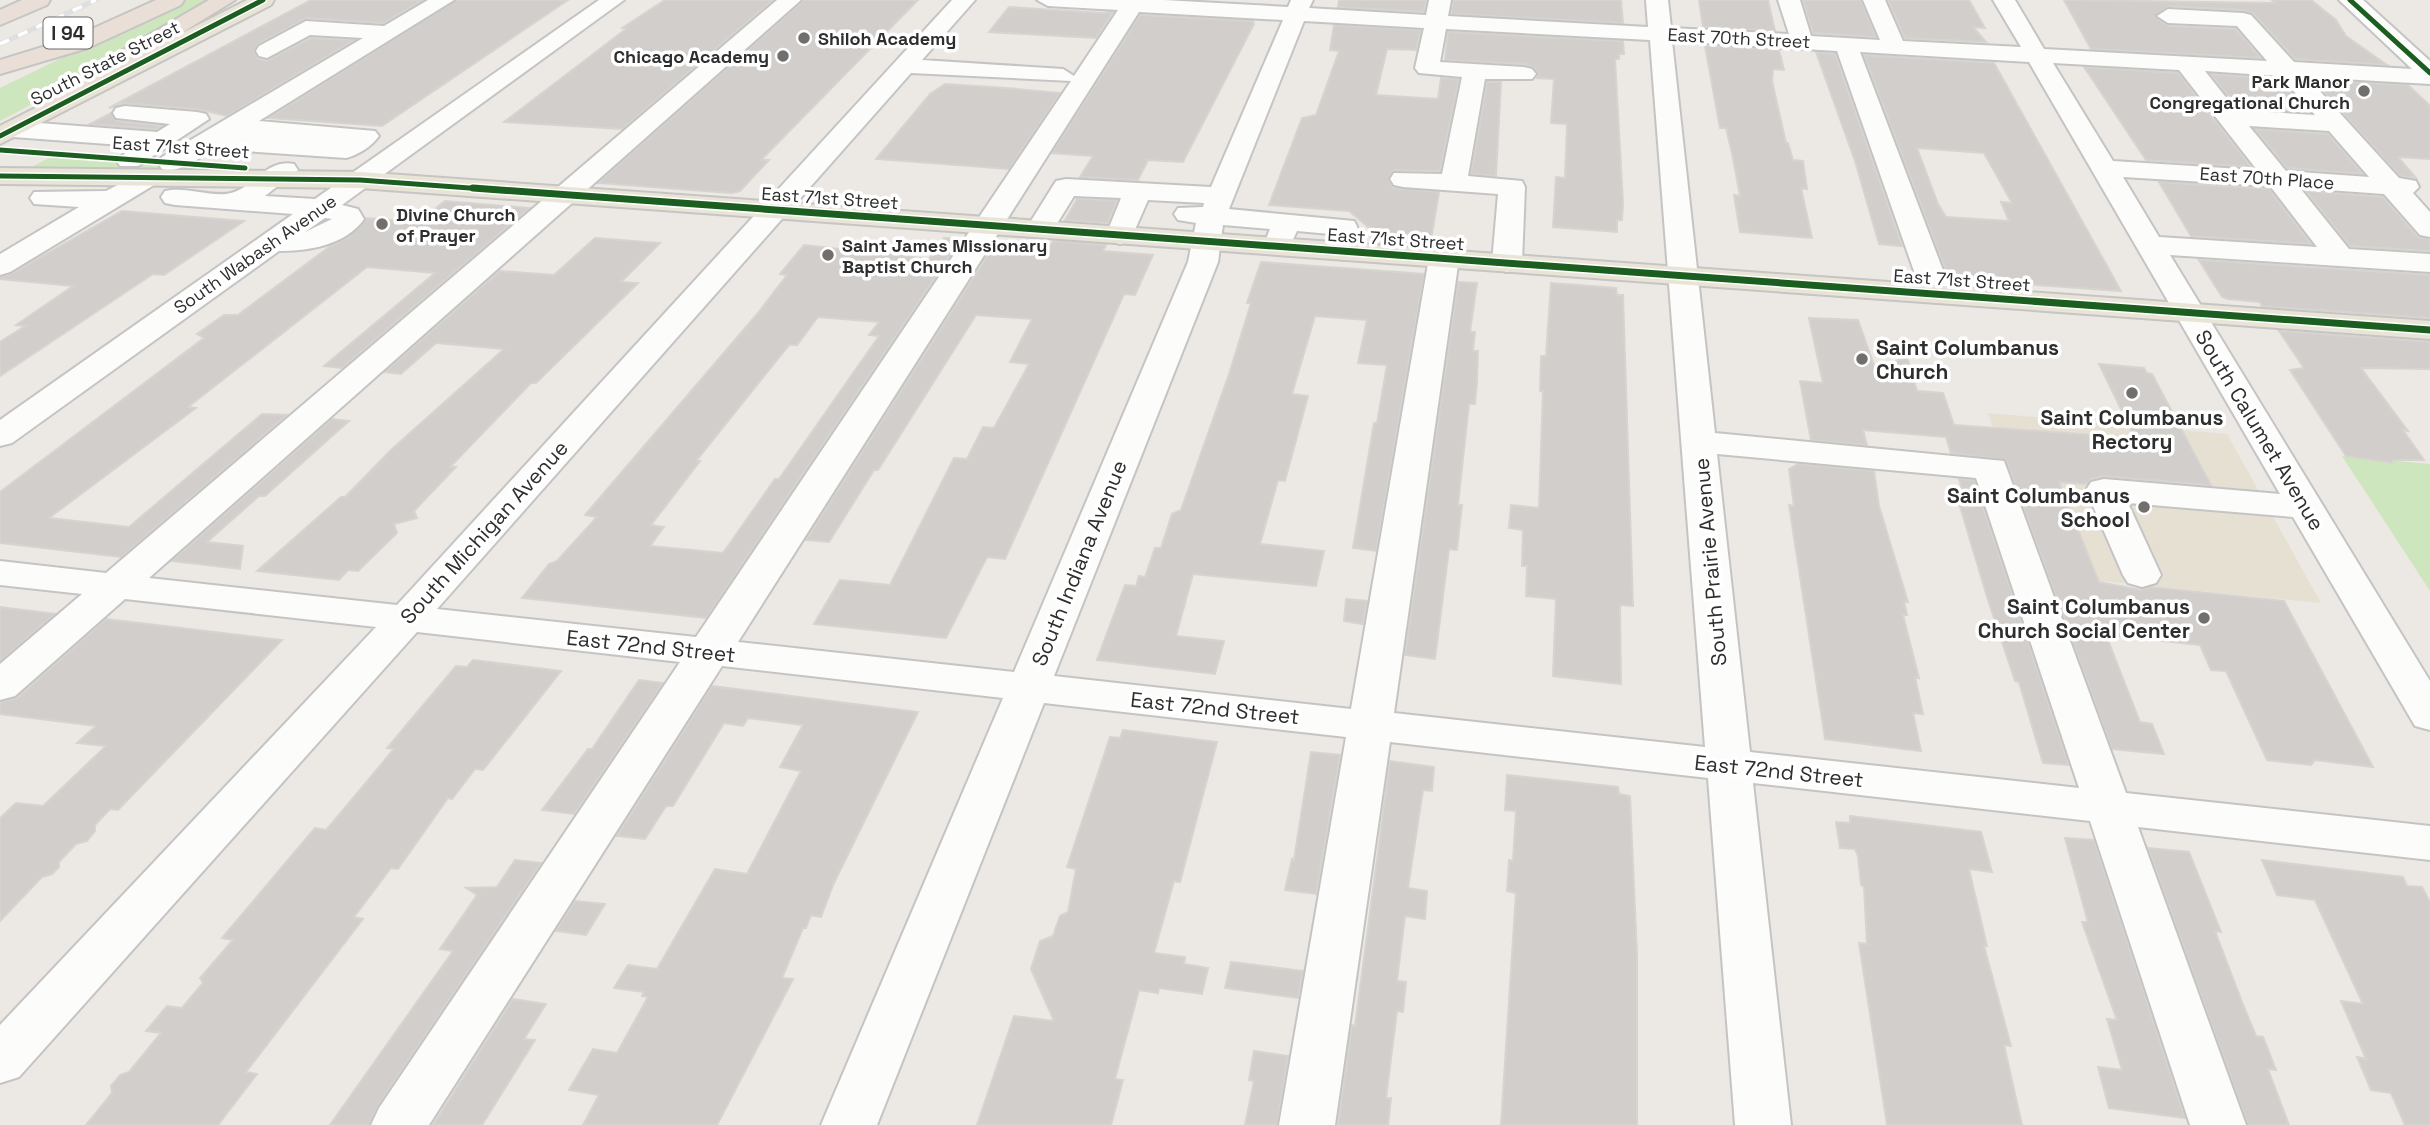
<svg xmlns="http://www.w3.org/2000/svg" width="2430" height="1125" font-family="'Space Grotesk',sans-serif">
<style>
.education{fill:#e6e0d3}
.green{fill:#cee6be}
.building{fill:#d1cecb;stroke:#d7d4d0;stroke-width:2;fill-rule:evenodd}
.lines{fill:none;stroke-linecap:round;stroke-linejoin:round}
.minor-casing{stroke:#c5c4c5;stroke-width:4}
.major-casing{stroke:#c6c5c4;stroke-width:4}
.highway-casing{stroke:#c6c5c4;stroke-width:4}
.minor{fill:#fcfcfb;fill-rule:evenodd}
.major{fill:#e8e4d6;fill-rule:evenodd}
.highway{fill:#eadfd6;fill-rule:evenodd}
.rail-casing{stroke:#dfdfe1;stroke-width:5}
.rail{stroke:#fff;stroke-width:3.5;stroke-dasharray:10;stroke-linecap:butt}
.cycleway-far1-casing{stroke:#fff;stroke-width:8}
.cycleway-casing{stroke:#fff;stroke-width:10}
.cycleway-far1{stroke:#1b5e20;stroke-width:5}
.cycleway{stroke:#1b5e20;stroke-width:7}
.poi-dot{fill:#706f6e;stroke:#fff;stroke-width:2.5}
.labels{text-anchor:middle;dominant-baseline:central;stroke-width:7;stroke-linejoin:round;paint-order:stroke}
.far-poi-label{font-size:18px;font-weight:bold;fill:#2e2e2e;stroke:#fff;text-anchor:start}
.far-street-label{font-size:18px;fill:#2e2e2e;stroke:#fff}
.shield{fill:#fff;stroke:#6d6d6d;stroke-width:2}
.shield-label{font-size:19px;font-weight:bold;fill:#2e2e2e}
.poi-label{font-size:21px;font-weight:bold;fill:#2e2e2e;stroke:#fff;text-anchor:end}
.street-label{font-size:21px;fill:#2e2e2e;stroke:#fff}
</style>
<rect width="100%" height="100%" fill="#ece8e4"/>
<path class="education" d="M1988,413L2227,434L2321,603L2100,581L2106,599L2051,593Z"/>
<path class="green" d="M180,0H214L72,83L0,121V88Z
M49,158L257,173L22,172Z
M2342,456L2430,464V591Z"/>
<path class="building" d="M311,0H423L383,23L306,18L258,44L254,52L258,59L266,61L311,38L354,40L227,116L197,109L125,103L109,108Z
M456,0H568L382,126L269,118Z
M665,0H773L622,129L504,122L626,29L622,28Z
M804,0H918L761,160H769L740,191L731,193L598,183Z
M1339,0H1426L1424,12L1338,7Z
M1453,0H1621L1623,23L1451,14Z
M1699,0H1768L1775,31L1703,27Z
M1803,0H1861L1876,37L1813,33Z
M1888,0H1969L1985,28L1973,27L1986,42L1905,38Z
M2064,0L2275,3L2272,0H2311L2336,20L2346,36L2387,65L2295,59L2253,13L2243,10L2168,6L2155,17L2168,26L2236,29L2261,58L2091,49Z
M1009,7L1103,13L1113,12L1096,38L989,32Z
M1140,15L1253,21L1254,24L1183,162L1148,160L1138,180L1080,177L1093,156L1052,153Z
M1334,25L1421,30L1416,50L1387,49L1376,95L1438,99L1441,78L1459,79L1440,171L1394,170L1388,178L1393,188L1439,192L1430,246L1387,243L1349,211L1269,205L1302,118L1316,115L1339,51L1330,50Z
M1448,32L1623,41L1624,54H1619V59H1615L1623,203L1622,220H1617V232L1553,227L1556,177L1565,178L1567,124L1551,123L1554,79L1537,78L1539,74L1534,67L1525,64L1445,60Z
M1705,46L1779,50L1784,70L1773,69L1772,81L1786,143H1788L1793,160L1803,161L1807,189L1801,188L1812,238L1740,232L1734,195L1740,196L1732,153L1726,128H1720Z
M1816,52L1835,54L1902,246L1879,244L1855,161Z
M1864,55L1994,63L2121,291L1949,279ZM1917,148L1984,153L2012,203L2001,202L2009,221L1946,217L1938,204Z
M2084,67L2178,73L2251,167L2146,160Z
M2211,74L2279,79L2309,112L2237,107Z
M2313,80L2408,85L2430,106V159L2398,157L2416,178L2400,176Z
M1487,82H1501L1496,176L1471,174Z
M945,84L1006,88L1060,93L1009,169L876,159L930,94Z
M111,113L116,121L162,126L156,129L90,124Z
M2255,129L2328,134L2363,174L2287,168Z
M2159,182L2269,189L2311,244L2191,236Z
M2306,191L2383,197L2418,237L2430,239V251L2350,246Z
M1077,199L1117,200L1108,223L1065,220Z
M445,201L529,208L342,368L324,366L435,273L367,267L188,407L196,408L49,518L129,527L262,414L287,415L121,557L0,543V492L204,338L197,334L224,315H238L329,247L349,237L366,218L418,222Z
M122,211L244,221L164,275L153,274L0,376V342L25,326L16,325L73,286L0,279V277L11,274Z
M595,238L660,243L621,282L638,283L536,383H531L450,467H456L414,511L417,518L394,524L397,533L358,571L348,570L339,580L257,571L341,497H345L392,449L504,349L436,343L401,374L385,372L500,271L554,275Z
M944,238L961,239L706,618L522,598L549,564L557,561L597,517L585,515L758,313L787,275L780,274L804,245L929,259ZM818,317L879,322L869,335L879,336L779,479H775L723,553L650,546L664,527L651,525L700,461H696L789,345H797Z
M1053,241L1106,245L1103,251L1153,255L1135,295L1124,294L1005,559L987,557L946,638L814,624L840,580L890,585L954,458L967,459L983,427L994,428L1022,377L1029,364L1010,362L1032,319L976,315L878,470H874L829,542L806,540L996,242L1050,246Z
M2199,260L2430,275V318L2262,306L2260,302L2228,299L2222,297Z
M1261,262L1424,274L1376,551L1353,548L1374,423H1377L1387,365L1358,363L1367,320L1315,316L1292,394L1308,396L1285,481L1278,480L1260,544L1324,551L1316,586L1193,574L1176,636L1224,641L1215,674L1097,660L1125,585L1136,586L1139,576L1145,577L1155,548H1161L1172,514L1181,510L1229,374L1251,303H1247Z
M1458,282L1477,283L1470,332H1475L1473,351H1478L1477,381L1475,404H1469L1458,505H1462L1457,550L1449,549L1435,659L1405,655Z
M1551,283L1616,288L1617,295H1623L1633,606L1620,605L1621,684L1553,676L1556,599L1526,596L1527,566H1522L1523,530L1509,528L1511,505L1539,508L1543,391H1540L1541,356H1546Z
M1809,318L1858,320L1875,368L1907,357L1917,391L1943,393L1954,425L2135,438L2099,364L2144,368L2147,373L2152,374L2211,485L2104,476L2090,479L2087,484L2059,482L2099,582L2141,590L2150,587L2284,601L2373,767L2315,760L2311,765L2267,760L2226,671L2211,670L2200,645L2106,635L2140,722L2152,724L2164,754L2112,749L2006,460L1951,453L1946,437L1863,430L1867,445L1811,440L1800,381L1823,383Z
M2279,331L2430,342V369L2361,368L2408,431L2403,430L2424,460H2393L2392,463L2346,456L2290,370L2304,368Z
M332,419L349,421L265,496H259L207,542L243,546L240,569L172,561Z
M1798,464L1874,471L1879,506L1908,602L1904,601L1907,615H1903L1919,678L1915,677L1923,714L1913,713L1921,751L1825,739L1789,505L1794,506L1789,469Z
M1959,479L1974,480L2069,765L2043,763L2019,682L2015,681L1988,600L1956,493L1963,494Z
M1346,599L1367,601L1363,624L1344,621Z
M0,607L55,614L0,661Z
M106,619L282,640L118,810L110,809L95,825V831L87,841L76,844L59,862V867L52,874L42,877L0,921V818L16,803L43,806L106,746L77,743L96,726L0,714V702L17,698Z
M473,660L561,671L483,770L475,769L452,799L448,798L398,869L391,868L354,917L363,919L246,1072L257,1074L218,1125H86L112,1093L111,1086L120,1075L129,1072L161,1033L146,1031L167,1006L182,1008L203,983L200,978L233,940L222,938L315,828L326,830L333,822L394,749L387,748L456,666L467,667Z
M639,680L663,683L574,814L542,810L588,749H592Z
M712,686L918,712L833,885L821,917L811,915L806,928H803L782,978L793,979L717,1125H583L599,1095L569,1090L593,1049L617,1053L648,997L642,996L644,992L614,988L628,965L657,969L715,869L747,874L801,771L780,767L803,725L748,718L743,726L724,723L673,806H666L645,839L617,836Z
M1123,730L1217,742L1180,882L1174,881L1154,953L1185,957L1184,964L1208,968L1202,994L1159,988L1158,993L1139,990L1115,1079L1123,1080L1111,1125H977L1014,1016L1054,1021L1031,969L1040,941L1053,936L1060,916L1068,912L1076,869L1067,867L1110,737L1120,738Z
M1311,752L1340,755L1316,894L1285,890L1292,859L1294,860Z
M1390,761L1434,767L1432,791L1423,790L1408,888L1427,891L1425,919L1405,916L1397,981L1406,982L1403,1012L1397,1011L1386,1098H1391L1388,1125H1338L1352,1025L1355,1026Z
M1507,775L1618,787L1619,794L1630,796L1637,955V1125H1501L1516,893L1507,891L1509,860L1513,861L1516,811L1505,810Z
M1850,816L1981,832L1992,872L1969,869L1987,946H1984L2011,1046L2004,1045L2022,1125H1887L1859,943L1867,944L1864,887L1861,885L1858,856L1855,849L1840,848L1836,822L1850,823Z
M2065,838L2094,840L2185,1118L2109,1108L2098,1067L2122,1070L2107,1019L2117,1020L2082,922H2088Z
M2148,848L2189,852L2221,932L2215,931L2242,1002L2256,1036L2263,1037L2276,1070L2268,1069L2289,1125H2248Z
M515,860L541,863L377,1107L369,1125H330L453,951L440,949L477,895L466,888L497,887Z
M2262,860L2403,877L2407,886L2422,887L2430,902V1125H2405L2391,1093L2371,1090L2357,1057L2366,1059L2341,1001L2363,1004L2315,900L2277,895Z
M575,901L605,904L586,935L556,931Z
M1231,962L1303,971L1298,998L1225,988Z
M513,999L546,1004L524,1039L535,1040L482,1125H433Z
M1254,1051L1288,1056L1277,1125H1245L1254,1081L1249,1080Z"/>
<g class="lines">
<g class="minor-casing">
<path id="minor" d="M428,0H454L259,121L375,131L379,136C371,147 358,155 346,158L229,150L219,145C201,156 182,174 162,169L158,163L162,157L363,38L310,35L267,58L259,56L256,51L259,46L306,21L384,26Z
M599,0H624L342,205L358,209L364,219C346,245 309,251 279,251L12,443L0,446V420L293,214L175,205L165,203L161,197L165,191C187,186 212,198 231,193C255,187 267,158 294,164L298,170L265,196L315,199ZM325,218L332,219L305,232Z
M777,0H801L149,578L397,605L952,0H975L922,60L1063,69L1074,76L1118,10L1048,6L1037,0H1164L1288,7L1291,0H1313L1309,8L1426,15L1429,0H1451L1448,16L1648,27L1646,0H1668L1671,28L1789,34L1778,0H1800L1811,36L1880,40L1863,0H1885L1903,41L2021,47L1993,0H2015L2044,49L2267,61L2237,26L2168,23L2157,16L2168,9L2243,13L2251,15L2294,62L2412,69L2339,0H2363L2430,61V84L2307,77L2399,178L2416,181L2419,187L2413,193L2430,212V237L2420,235L2384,194L2300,188L2349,249L2430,254V272L2170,255L2430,681V730L2415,726L2293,517L2128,503L2161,575L2156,583L2142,587L2128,583L2123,575L2086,490L2091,482L2104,479L2280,494L2029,62L1860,52L1952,294L1948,300L1937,303L1926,300L1922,294L1837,51L1672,41L1715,433L2004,461L2126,793L2430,826V860L2138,827L2246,1125H2190L2090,821L1753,783L1791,1125H1735L1708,778L1390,742L1335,1125H1279L1346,737L1044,703L877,1125H821L1003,698L722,666L429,1125H371L379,1108L680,662L417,632L19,1077L0,1083V1025L376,627L125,599L15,696L0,700V664L82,594L0,585V561L106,573ZM1139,12L1283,20L1211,187L1066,179L1056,181L1026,229L1030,235L1040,237L1050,235L1074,196L1121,198L1106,235L1110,241L1120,244L1130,241L1148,200L1204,203L1203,207L1178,208L1174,214L1178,220L1196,223L1188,262L1014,672L738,642ZM1304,21L1424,28L1415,68L1419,73L1462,77L1442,174L1394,173L1390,179L1394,185L1403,187L1498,194L1492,263L1497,269L1507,272L1517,269L1522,263L1525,187L1522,181L1468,176L1485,79H1532L1536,74L1532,69L1524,67L1440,62L1446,29L1650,40L1705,747L1394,713L1459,258L1454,252L1444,249L1434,252L1429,258L1351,709L1054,676L1218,262L1223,225L1270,229L1264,244L1268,250L1278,253L1288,250L1297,231L1330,234V251L1334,257L1344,260L1354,257C1361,248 1361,231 1354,221L1229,209ZM2053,63L2179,70L2257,170L2113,161ZM2205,71L2280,76L2315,115L2236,110ZM911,73L1071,81L696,637L437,609ZM2249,126L2329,131L2369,177L2286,171ZM2123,177L2270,186L2317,247L2159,237ZM1717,454L1976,478L2079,788L1750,752Z
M125,106L197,112L206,114L209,119L138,166H120L116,160L135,146L13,137L4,134L0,129L4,124L13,121L157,132L170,124L116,118L113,113L116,108Z
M145,171L154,173L158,179L154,185L10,272L0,275V254L79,207L34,204L30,198L34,192L106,191Z"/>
</g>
<g class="major-casing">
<path id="major" d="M247,0H274L271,5L0,144V126Z
M0,168L360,172L2430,321V339L360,188L0,184Z"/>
</g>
<g class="highway-casing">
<path id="highway" d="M22,0H50L47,5L0,25V10Z
M156,0H184L181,5L88,48L0,74V60L72,38Z
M209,0H235L76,98C64,109 56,121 38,116L35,111L58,88Z"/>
</g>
<use href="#minor" class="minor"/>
<use href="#major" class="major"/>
<use href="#highway" class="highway"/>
<g class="rail-casing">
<path id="rail" d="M0,44L96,0"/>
</g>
<use href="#rail" class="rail"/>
<g class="cycleway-far1-casing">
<path id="cycleway-far1" d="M2350,0L2430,73
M0,136L263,0
M0,150L245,168
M0,176L360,180L497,190"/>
</g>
<g class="cycleway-casing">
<path id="cycleway" d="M473,188L2430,330"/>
</g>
<use href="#cycleway-far1" class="cycleway-far1"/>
<use href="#cycleway" class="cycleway"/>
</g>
<g class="poi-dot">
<circle cx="804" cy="38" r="7"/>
<circle cx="783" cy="56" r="7"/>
<circle cx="2364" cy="91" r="7"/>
<circle cx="382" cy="224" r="7"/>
<circle cx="828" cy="255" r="7"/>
<circle cx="1862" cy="359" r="7"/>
<circle cx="2132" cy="393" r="7"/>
<circle cx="2144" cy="507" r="7"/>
<circle cx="2204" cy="618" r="7"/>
</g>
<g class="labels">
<g class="far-poi-label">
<text x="818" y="38">Shiloh Academy</text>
<text x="769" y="56" text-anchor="end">Chicago Academy</text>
<text x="2350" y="81" text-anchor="end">Park Manor<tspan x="2350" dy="21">Congregational Church</tspan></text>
<text x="396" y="214">Divine Church<tspan x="396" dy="21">of Prayer</tspan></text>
<text x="842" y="245">Saint James Missionary<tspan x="842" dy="21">Baptist Church</tspan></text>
</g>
<g class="far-street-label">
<text transform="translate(1739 38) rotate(3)">East 70th Street</text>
<text transform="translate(105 63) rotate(-27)">South State Street</text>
<text transform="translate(181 147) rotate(4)">East 71st Street</text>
<text transform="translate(2267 178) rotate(4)">East 70th Place</text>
<text transform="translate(830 198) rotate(4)">East 71st Street</text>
<text transform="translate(1396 239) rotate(4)">East 71st Street</text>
<text transform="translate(255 254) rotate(-35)">South Wabash Avenue</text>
<text transform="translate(1962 280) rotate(4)">East 71st Street</text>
</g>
<rect class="shield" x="43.5" y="17.5" width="49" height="31" rx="5"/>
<g class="shield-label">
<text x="68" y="33">I 94</text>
</g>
<g class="poi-label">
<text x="1876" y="347" text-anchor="start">Saint Columbanus<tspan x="1876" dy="24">Church</tspan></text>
<text x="2132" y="417" text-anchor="middle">Saint Columbanus<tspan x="2132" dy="24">Rectory</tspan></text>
<text x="2130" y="495">Saint Columbanus<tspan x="2130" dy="24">School</tspan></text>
<text x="2190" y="606">Saint Columbanus<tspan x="2190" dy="24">Church Social Center</tspan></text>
</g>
<g class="street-label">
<text transform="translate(2260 430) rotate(59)">South Calumet Avenue</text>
<text transform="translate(484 532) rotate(-48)">South Michigan Avenue</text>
<text transform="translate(1710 562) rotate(-95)">South Prairie Avenue</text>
<text transform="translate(1079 563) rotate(-68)">South Indiana Avenue</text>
<text transform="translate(651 646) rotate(6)">East 72nd Street</text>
<text transform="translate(1215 708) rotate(6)">East 72nd Street</text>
<text transform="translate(1779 771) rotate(6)">East 72nd Street</text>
</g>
</g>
</svg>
